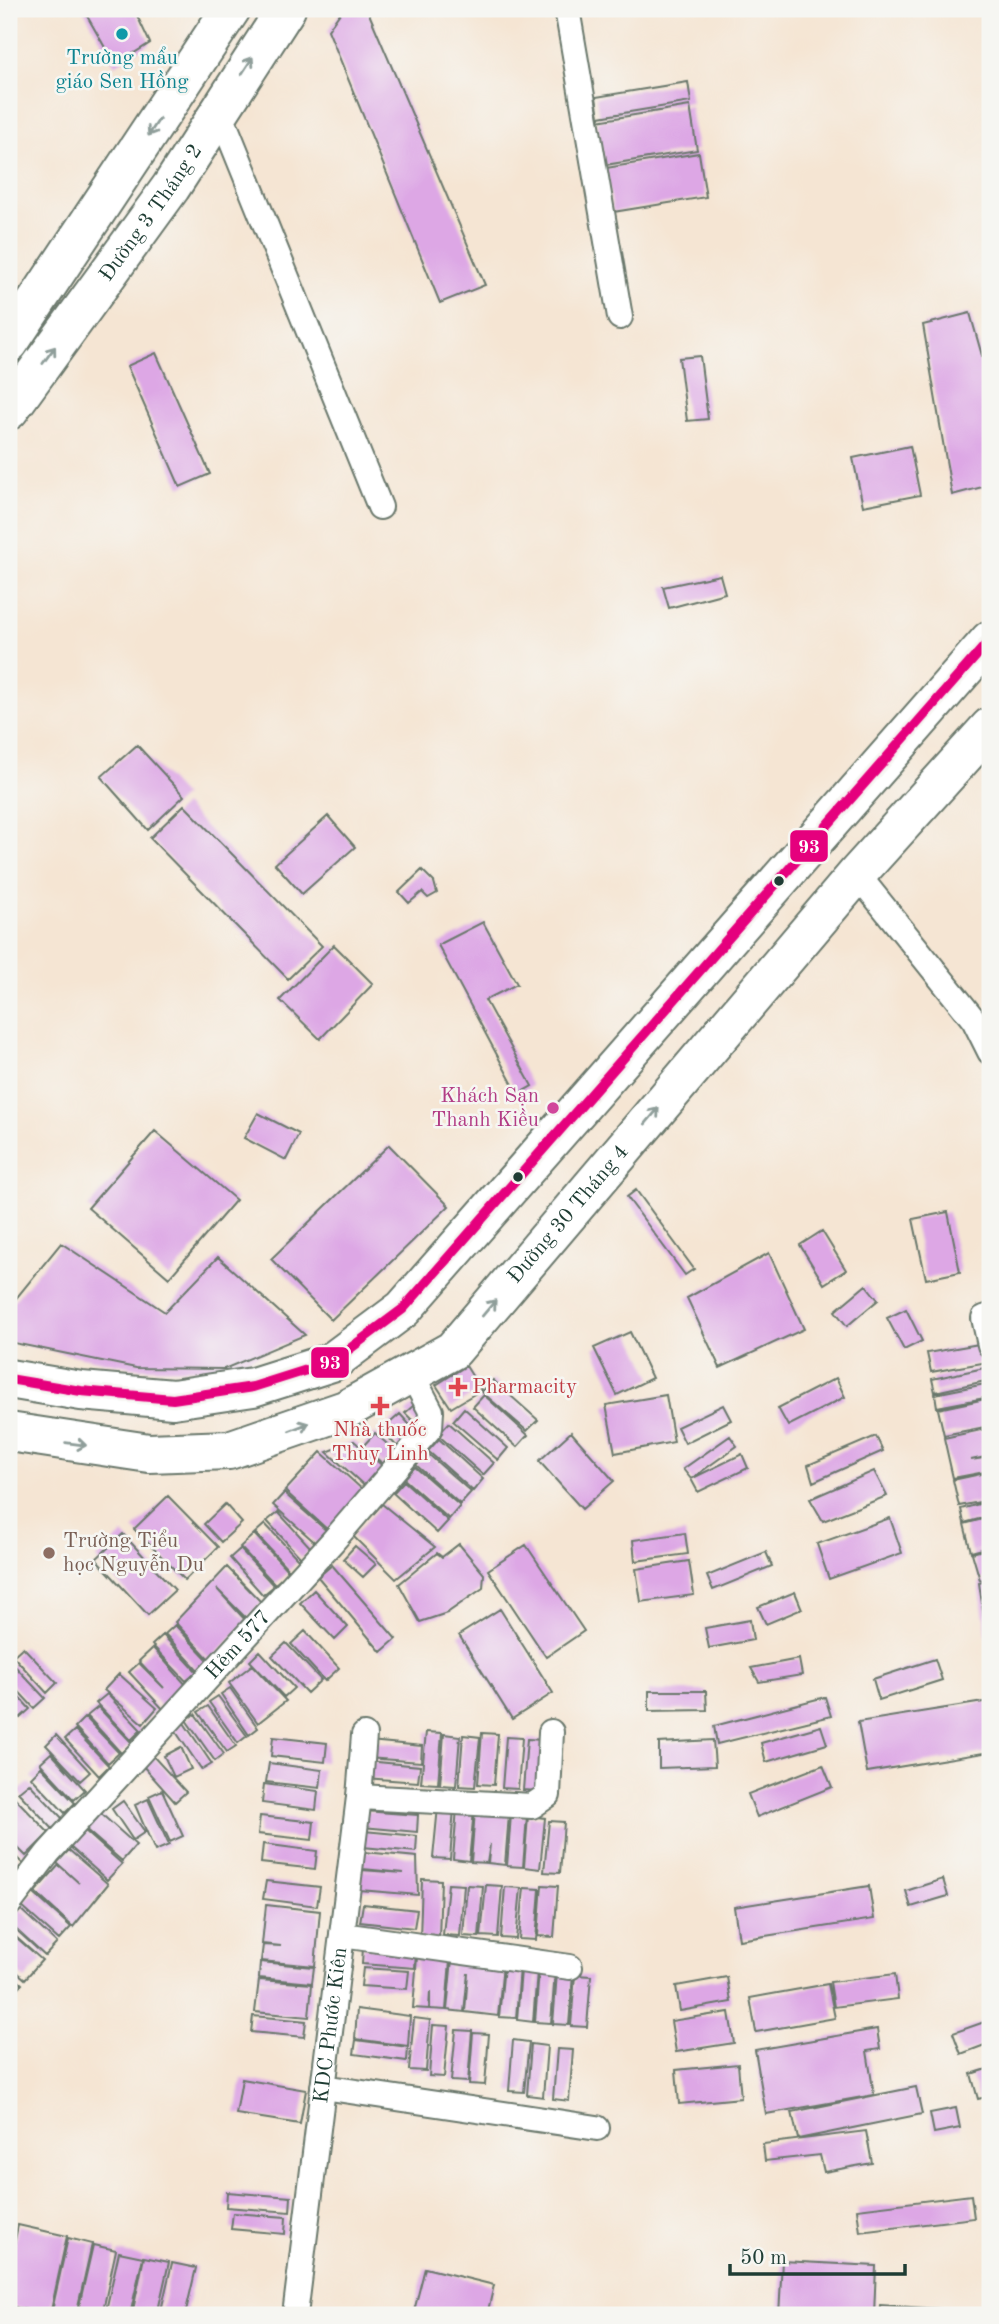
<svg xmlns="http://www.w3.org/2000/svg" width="999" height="2324" font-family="'Old Standard TT',serif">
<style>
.building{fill:#dda7e5}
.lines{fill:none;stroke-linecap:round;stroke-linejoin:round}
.minor-casing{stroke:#6a786c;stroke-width:28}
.primary-casing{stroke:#6a786c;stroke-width:42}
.trunk-casing{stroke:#6a786c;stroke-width:42}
.minor{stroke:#fff;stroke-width:24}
.primary{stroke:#fff;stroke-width:38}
.trunk{stroke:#fff;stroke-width:38}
.bus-1-casing{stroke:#f6f6f2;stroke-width:16}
.bus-1{stroke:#e5007d;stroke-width:10}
.oneway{stroke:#8f9e9a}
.culture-dot{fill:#0f9aa8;stroke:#f6f6f2;stroke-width:2.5}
.bus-dot{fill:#1f3d34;stroke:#f6f6f2;stroke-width:2.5}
.hotel-dot{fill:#d1479c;stroke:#f6f6f2;stroke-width:2.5}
.health-dot{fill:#e0444e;stroke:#f6f6f2;stroke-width:2.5}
.education-dot{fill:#8d6e63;stroke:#f6f6f2;stroke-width:2.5}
.labels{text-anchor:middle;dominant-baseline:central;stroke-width:5;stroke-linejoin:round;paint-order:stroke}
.culture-label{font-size:21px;fill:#0d838f;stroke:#f6f6f2}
.street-label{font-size:21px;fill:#1f3d34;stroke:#f6f6f2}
.hotel-label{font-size:21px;fill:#b23c85;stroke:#f6f6f2;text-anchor:end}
.health-label{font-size:21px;fill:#be3a42;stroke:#f6f6f2;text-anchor:start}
.education-label{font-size:21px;fill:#785e54;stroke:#f6f6f2;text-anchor:start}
.line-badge{stroke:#f6f6f2;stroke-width:2.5}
.badge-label{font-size:19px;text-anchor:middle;font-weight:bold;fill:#fff}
</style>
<rect width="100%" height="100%" fill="#f6f6f2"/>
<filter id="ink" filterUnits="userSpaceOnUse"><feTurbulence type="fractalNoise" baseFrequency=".0143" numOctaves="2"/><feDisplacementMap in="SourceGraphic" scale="14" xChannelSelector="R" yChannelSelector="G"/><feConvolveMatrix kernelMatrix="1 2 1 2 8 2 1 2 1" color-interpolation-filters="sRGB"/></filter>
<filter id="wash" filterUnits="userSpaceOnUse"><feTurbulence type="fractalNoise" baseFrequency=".00686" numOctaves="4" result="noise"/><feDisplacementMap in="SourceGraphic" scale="28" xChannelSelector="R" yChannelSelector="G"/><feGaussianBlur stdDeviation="1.57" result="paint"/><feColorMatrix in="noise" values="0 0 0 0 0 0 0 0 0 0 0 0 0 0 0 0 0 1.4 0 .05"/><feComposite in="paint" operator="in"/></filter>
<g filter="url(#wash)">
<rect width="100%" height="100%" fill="#f5e5d3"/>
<g id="blocks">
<path class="building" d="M83,9H134L150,43L115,65Z
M343,9H367L485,285L440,303L328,30Z
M688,82L691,102L599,117L596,97Z
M690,106L697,150L605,165L597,121Z
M699,153L706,197L613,212L606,168Z
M970,313L990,384V485L952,495L923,325Z
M156,353L210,474L180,487L127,366Z
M700,356L708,419L687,421L679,358Z
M910,446L920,495L863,506L853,458Z
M720,575L725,593L669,608L663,587Z
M137,745L184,796L148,830L101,777Z
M184,805L322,946L288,979L150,838Z
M328,816L355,847L302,894L275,864Z
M422,870L434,882L437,893L428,898L422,892L409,903L399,892Z
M483,922L517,984L485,1000L532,1086L518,1094L438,945Z
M334,945L373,984L320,1039L280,1000Z
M258,1113L299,1134L286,1160L244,1138Z
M155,1131L236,1200L169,1278L88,1208Z
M389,1145L449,1206L331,1320L271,1259Z
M636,1190L694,1269L685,1275L627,1197Z
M948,1212L960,1272L926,1279L913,1219Z
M822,1231L846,1270L824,1284L800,1245Z
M61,1243L165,1312L218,1257L305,1335L224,1369L136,1368L9,1342V1307Z
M769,1253L804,1329L720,1368L687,1298Z
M866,1285L878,1300L847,1326L835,1311Z
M906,1309L922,1341L904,1350L887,1318Z
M630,1332L652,1378L617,1395L594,1348Z
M985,1343L988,1362L931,1372L927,1353Z
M466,1366L481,1390L451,1408L436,1385Z
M989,1367L990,1380L935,1392L932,1379Z
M836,1378L845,1397L788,1426L778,1408Z
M493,1380L538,1420L527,1431L482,1392Z
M990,1383V1397L937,1407L935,1394Z
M484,1395L528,1435L517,1447L473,1407Z
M666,1395L674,1442L615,1453L606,1405Z
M990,1398V1426L944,1435L938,1409Z
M723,1405L731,1420L685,1443L677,1427Z
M413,1406L425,1420L420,1428L405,1413Z
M464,1408L508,1448L498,1460L453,1421Z
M400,1414L417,1433L399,1449L382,1430Z
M449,1423L494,1463L483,1475L438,1435Z
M990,1428V1456L971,1460L990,1457V1471L953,1478L944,1438Z
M571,1432L614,1481L582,1509L539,1461Z
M375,1433L396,1452L384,1465L363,1446Z
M730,1436L737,1446L691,1479L683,1469Z
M876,1436L883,1451L813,1482L808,1465Z
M439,1439L483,1479L473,1491L428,1451Z
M354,1441L386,1469L368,1489L327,1452Z
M321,1452L364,1491L328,1530L285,1491Z
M427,1453L471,1492L460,1504L416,1465Z
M742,1454L748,1468L698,1492L691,1479Z
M415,1467L460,1506L449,1519L404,1479Z
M874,1471L887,1496L823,1521L810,1499Z
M990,1472V1500L959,1506L953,1480Z
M404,1481L448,1521L437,1533L393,1493Z
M284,1493L329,1533L318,1545L273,1505Z
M168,1496L218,1547L185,1580L134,1529Z
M990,1501V1516L964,1523L961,1509Z
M225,1504L242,1523L221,1542L204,1524Z
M382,1504L435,1547L396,1579L353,1536Z
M278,1512L311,1548L301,1558L267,1521Z
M990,1517V1547L971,1552L964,1524Z
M890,1518L902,1553L829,1579L817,1544Z
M265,1524L299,1560L289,1570L255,1533Z
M685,1533L688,1554L635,1561L633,1540Z
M123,1534L175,1590L148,1615L96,1559Z
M254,1534L289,1572L275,1584L240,1547Z
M459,1544L484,1574L483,1588L447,1613L420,1622L399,1584L437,1553L442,1557Z
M526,1545L584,1631L546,1657L488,1570Z
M355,1546L376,1564L363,1577L343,1559Z
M990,1548V1578L980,1580L972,1553Z
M240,1549L274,1586L263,1595L230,1558Z
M766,1552L772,1566L713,1590L707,1576Z
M689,1561L694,1595L641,1602L636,1569Z
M332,1565L396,1639L381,1652L318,1577Z
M227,1567L262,1603L246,1618L217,1589L247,1622L210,1660L175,1622Z
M990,1580V1653H989L979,1583Z
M314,1590L348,1627L335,1640L300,1603Z
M795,1592L802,1609L766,1624L758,1607Z
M500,1609L553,1693L512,1719L459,1635Z
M750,1620L753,1640L709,1648L705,1628Z
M175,1625L209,1661L199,1671L165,1634Z
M305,1631L339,1668L325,1681L291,1644Z
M163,1635L197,1672L186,1681L152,1645Z
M286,1643L321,1680L307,1693L272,1656Z
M23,1647L57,1683L47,1693L13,1656Z
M153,1648L187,1686L163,1709L129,1672L139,1663L164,1688L139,1661Z
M260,1651L294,1688L284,1697L250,1661Z
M799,1659L802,1675L759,1682L751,1668Z
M935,1659L942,1680L879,1700L873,1679Z
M11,1662L45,1698L34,1708L9,1681Z
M252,1665L286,1701L258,1723L229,1683Z
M119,1674L157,1708L143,1724L104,1690Z
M9,1686L30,1709L20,1718L9,1706Z
M230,1688L258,1728L249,1735L221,1694Z
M649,1691H706L707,1710L649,1711Z
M107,1694L141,1730L131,1740L96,1703Z
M218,1696L247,1736L238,1743L209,1702Z
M825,1697L831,1716L717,1744L714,1726Z
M990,1701V1752L867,1772L858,1722Z
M208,1706L236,1746L227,1752L198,1712Z
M98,1707L132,1743L121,1753L87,1716Z
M195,1714L224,1754L215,1761L186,1720Z
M85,1717L119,1753L108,1763L75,1727Z
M184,1723L212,1764L202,1770L174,1729Z
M821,1726L827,1744L766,1762L761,1743Z
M75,1730L109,1766L99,1776L65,1739Z
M426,1732L442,1733L438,1784L421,1783Z
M482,1733L498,1734L494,1785L478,1784Z
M444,1734L460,1736L456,1786L440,1785Z
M56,1735L90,1772L80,1781L46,1745Z
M463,1735L480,1737L475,1787L459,1786Z
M273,1737L327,1743L325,1762L271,1756Z
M506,1737L522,1738L518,1789L502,1788Z
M527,1739L543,1740L539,1791L523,1790Z
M713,1740L715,1766L659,1768V1743Z
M369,1741L422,1746L421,1762L367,1758Z
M181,1747L191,1769L174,1777L164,1756Z
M51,1753L85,1790L74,1800L40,1763Z
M152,1755L186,1792L175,1802L142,1765Z
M366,1761L420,1766L418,1782L365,1778Z
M269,1763L322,1770L320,1788L266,1782Z
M823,1765L832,1787L757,1817L748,1794Z
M41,1767L75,1803L65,1813L31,1777Z
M29,1783L63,1819L53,1829L18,1792Z
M264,1784L318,1791L316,1810L262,1803Z
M162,1790L183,1836L170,1842L149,1796Z
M15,1798L49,1833L26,1856L9,1839V1804Z
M148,1799L169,1845L155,1851L135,1805Z
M123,1801L145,1832L133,1840L112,1809Z
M438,1807L454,1808L450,1859L433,1858Z
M457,1808L474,1810L469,1861L453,1859Z
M98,1811L136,1845L122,1861L83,1827Z
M364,1811L418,1815L417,1832L363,1827Z
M475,1811L509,1814L505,1865L488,1863L490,1844L487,1863L471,1862Z
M511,1815L527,1816L523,1867L507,1866Z
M260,1816L314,1822L312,1840L258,1834Z
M528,1816L545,1818L540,1869L524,1867Z
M549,1821L564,1822L560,1873L544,1872Z
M84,1830L122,1864L107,1880L69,1846Z
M364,1831L417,1836L416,1852L363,1847Z
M263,1844L317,1851L315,1869L261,1863Z
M9,1850L23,1864L11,1876L9,1874Z
M69,1850L108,1884L73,1927L35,1892L59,1865L79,1883L57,1863Z
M364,1852L417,1857L418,1895L360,1890L361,1870L404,1873L363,1869Z
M422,1879L441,1880L439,1939H420Z
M943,1879L948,1896L911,1907L906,1891Z
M266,1881L320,1887L317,1906L263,1899Z
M448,1884L464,1885L460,1936L443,1935Z
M467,1885L483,1886L479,1937L463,1936Z
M486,1885L502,1886L498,1937L481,1936Z
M542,1885L558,1886L554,1937L538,1936Z
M869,1886L874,1919L739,1940L734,1907Z
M505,1887L521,1888L516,1939L501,1938Z
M524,1888L540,1889L536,1940L519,1939Z
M33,1893L71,1927L59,1940L21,1906Z
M363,1904L417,1910L414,1928L360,1922Z
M266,1905L320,1911L315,1966L261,1961L263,1945L281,1946L262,1944Z
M19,1908L57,1943L45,1956L9,1923Z
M9,1931L42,1960L25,1979L9,1965Z
M363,1947L416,1952L415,1968L362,1964Z
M417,1957L450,1960L446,2010L430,2009V1992L429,2009L413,2008Z
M452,1959L503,1964L498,2016L465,2012L468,1973L464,2012L447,2010Z
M260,1962L314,1967L312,1983L259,1978Z
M504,1966L520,1967L516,2018L499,2017Z
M363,1968L409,1971L407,1989L361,1986Z
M521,1970L537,1971L533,2022L517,2020Z
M539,1971L555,1972L551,2023L535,2022Z
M9,1972L22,1984L10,1997L9,1996Z
M557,1973L573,1974L569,2025L553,2024Z
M895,1974L898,1999L834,2007L830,1982Z
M575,1975L591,1976L587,2027L571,2026Z
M727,1977L731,2002L680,2011L676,1986Z
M259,1980L312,1984L309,2017L255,2012Z
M828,1984L835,2018L756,2032L750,1998Z
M357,2009L410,2016L408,2046L355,2039Z
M729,2012L734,2043L676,2052L671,2021Z
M253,2016L306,2021L304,2037L251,2032Z
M414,2018L430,2020L426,2071L409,2070Z
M990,2020V2043L961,2054L953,2033Z
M433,2025L449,2026L444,2077L429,2076Z
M877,2029L880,2049L867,2051L874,2095L766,2114L755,2050Z
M456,2030L472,2031L468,2082L451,2081Z
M473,2033L489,2034L485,2085L469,2084Z
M356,2040L408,2047L407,2061L354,2054Z
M513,2040L529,2042L524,2092L509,2091Z
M531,2044L547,2046L543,2097L527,2095Z
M557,2049L573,2050L569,2101L553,2099Z
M738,2064L741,2098L679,2104L676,2070Z
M990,2068V2096L978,2099L971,2074Z
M242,2079L306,2090L300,2124L236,2114Z
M916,2087L922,2114L798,2139L792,2112Z
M956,2108L960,2128L934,2133L930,2113Z
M866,2131L872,2163L824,2172L820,2155L765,2161L763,2144Z
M227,2192L291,2197L290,2212L226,2207Z
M971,2195L974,2218L860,2232L857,2209Z
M233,2213L286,2217L285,2234L231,2229Z
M18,2225L67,2236L50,2315L9,2306V2270Z
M68,2238L92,2244L76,2315H51Z
M93,2245L116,2250L102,2315H77Z
M119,2252L143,2257L130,2315H105Z
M144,2257L169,2262L157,2315H132Z
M782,2261L876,2266L874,2315H779Z
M172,2263L196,2268L185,2315H160Z
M425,2268L494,2285L487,2315H413Z
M880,2305L986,2312V2315H879Z"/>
</g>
</g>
<g filter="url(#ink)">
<use href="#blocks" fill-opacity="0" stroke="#6a786c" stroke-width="2"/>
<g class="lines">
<g class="minor-casing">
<g id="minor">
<path d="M567,9L620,317"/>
<path d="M219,110L380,507"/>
<path d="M857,874L974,1020L990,1052"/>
<path d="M990,1316L984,1318L990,1345"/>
<path d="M359,1797L532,1806L548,1795L551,1732"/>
<path id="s1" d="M9,1904L48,1853L333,1541L430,1428L431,1411L412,1375"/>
<path d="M342,1935L570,1967"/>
<path d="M323,2087L597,2128"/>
<path id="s2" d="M295,2315L359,1797L364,1735"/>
</g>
</g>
<g class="primary-casing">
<g id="primary">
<path d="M9,1379L81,1391L173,1399L253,1387L332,1362L403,1309L990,640"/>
<path id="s3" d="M9,1432L149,1453L229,1450L345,1410L453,1350L857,874L990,727"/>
</g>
</g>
<g class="trunk-casing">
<g id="trunk">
<path d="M9,343L231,9"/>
<path id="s4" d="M9,410L171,187L286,9"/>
</g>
</g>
<use href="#minor" class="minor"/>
<use href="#primary" class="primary"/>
<use href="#trunk" class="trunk"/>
<g class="bus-1-casing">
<path id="bus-1" d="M9,1379L81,1391L173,1399L253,1387L332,1362L403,1309L990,640"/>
</g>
<use href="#bus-1" class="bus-1"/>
</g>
<defs><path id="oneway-shaft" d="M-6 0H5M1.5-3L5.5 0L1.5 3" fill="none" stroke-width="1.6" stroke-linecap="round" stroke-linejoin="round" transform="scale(1.75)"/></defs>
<g class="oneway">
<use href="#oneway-shaft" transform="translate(247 66) rotate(-57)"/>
<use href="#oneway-shaft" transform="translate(154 127) rotate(123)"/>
<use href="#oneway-shaft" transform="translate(49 355) rotate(-54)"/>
<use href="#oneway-shaft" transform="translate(652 1116) rotate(-50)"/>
<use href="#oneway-shaft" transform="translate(489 1308) rotate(-50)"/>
<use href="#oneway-shaft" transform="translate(299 1427) rotate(-21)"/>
<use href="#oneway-shaft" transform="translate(76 1444) rotate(8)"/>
</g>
</g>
<circle class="culture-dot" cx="122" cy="34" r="7"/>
<g class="bus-dot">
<circle cx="779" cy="881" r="6"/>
<circle cx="518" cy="1177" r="6"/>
</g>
<circle class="hotel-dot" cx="553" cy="1108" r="7"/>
<g class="health-dot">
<path d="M454.5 1376.5h7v7h7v7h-7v7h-7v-7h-7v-7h7z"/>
<path d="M376.5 1395.5h7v7h7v7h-7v7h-7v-7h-7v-7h7z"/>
</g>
<circle class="education-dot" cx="49" cy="1553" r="7"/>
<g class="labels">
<g class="culture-label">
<text x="122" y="58">Trường mẩu<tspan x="122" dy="24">giáo Sen Hồng</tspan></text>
</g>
<g class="street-label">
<text stroke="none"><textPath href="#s4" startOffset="243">Đường 3 Tháng 2</textPath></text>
<text stroke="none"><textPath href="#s3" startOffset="646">Đường 30 Tháng 4</textPath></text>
<text stroke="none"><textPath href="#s1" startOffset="346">Hẻm 577</textPath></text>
<text stroke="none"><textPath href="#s2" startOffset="292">KDC Phước Kiên</textPath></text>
</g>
<g class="hotel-label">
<text x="539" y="1096">Khách Sạn<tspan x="539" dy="24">Thanh Kiều</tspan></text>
</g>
<g class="health-label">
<text x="472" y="1387">Pharmacity</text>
<text x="380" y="1430" text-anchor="middle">Nhà thuốc<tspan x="380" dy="24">Thùy Linh</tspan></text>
</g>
<g class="education-label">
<text x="63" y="1541">Trường Tiểu<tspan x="63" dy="24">học Nguyễn Du</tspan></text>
</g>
</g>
<g class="line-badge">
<rect x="789" y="829" width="40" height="34" rx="7" fill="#e5007d"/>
<rect x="310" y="1346" width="40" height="33" rx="7" fill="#e5007d"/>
</g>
<g class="badge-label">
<text x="809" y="853">93</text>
<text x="330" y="1369">93</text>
</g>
<rect width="999" height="2324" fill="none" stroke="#f6f6f2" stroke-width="35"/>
<path d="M730 2264v10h175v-10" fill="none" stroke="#1f3d34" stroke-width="3.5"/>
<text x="740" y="2264" font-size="21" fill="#1f3d34" stroke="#f6f6f2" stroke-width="5" paint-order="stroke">50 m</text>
</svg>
